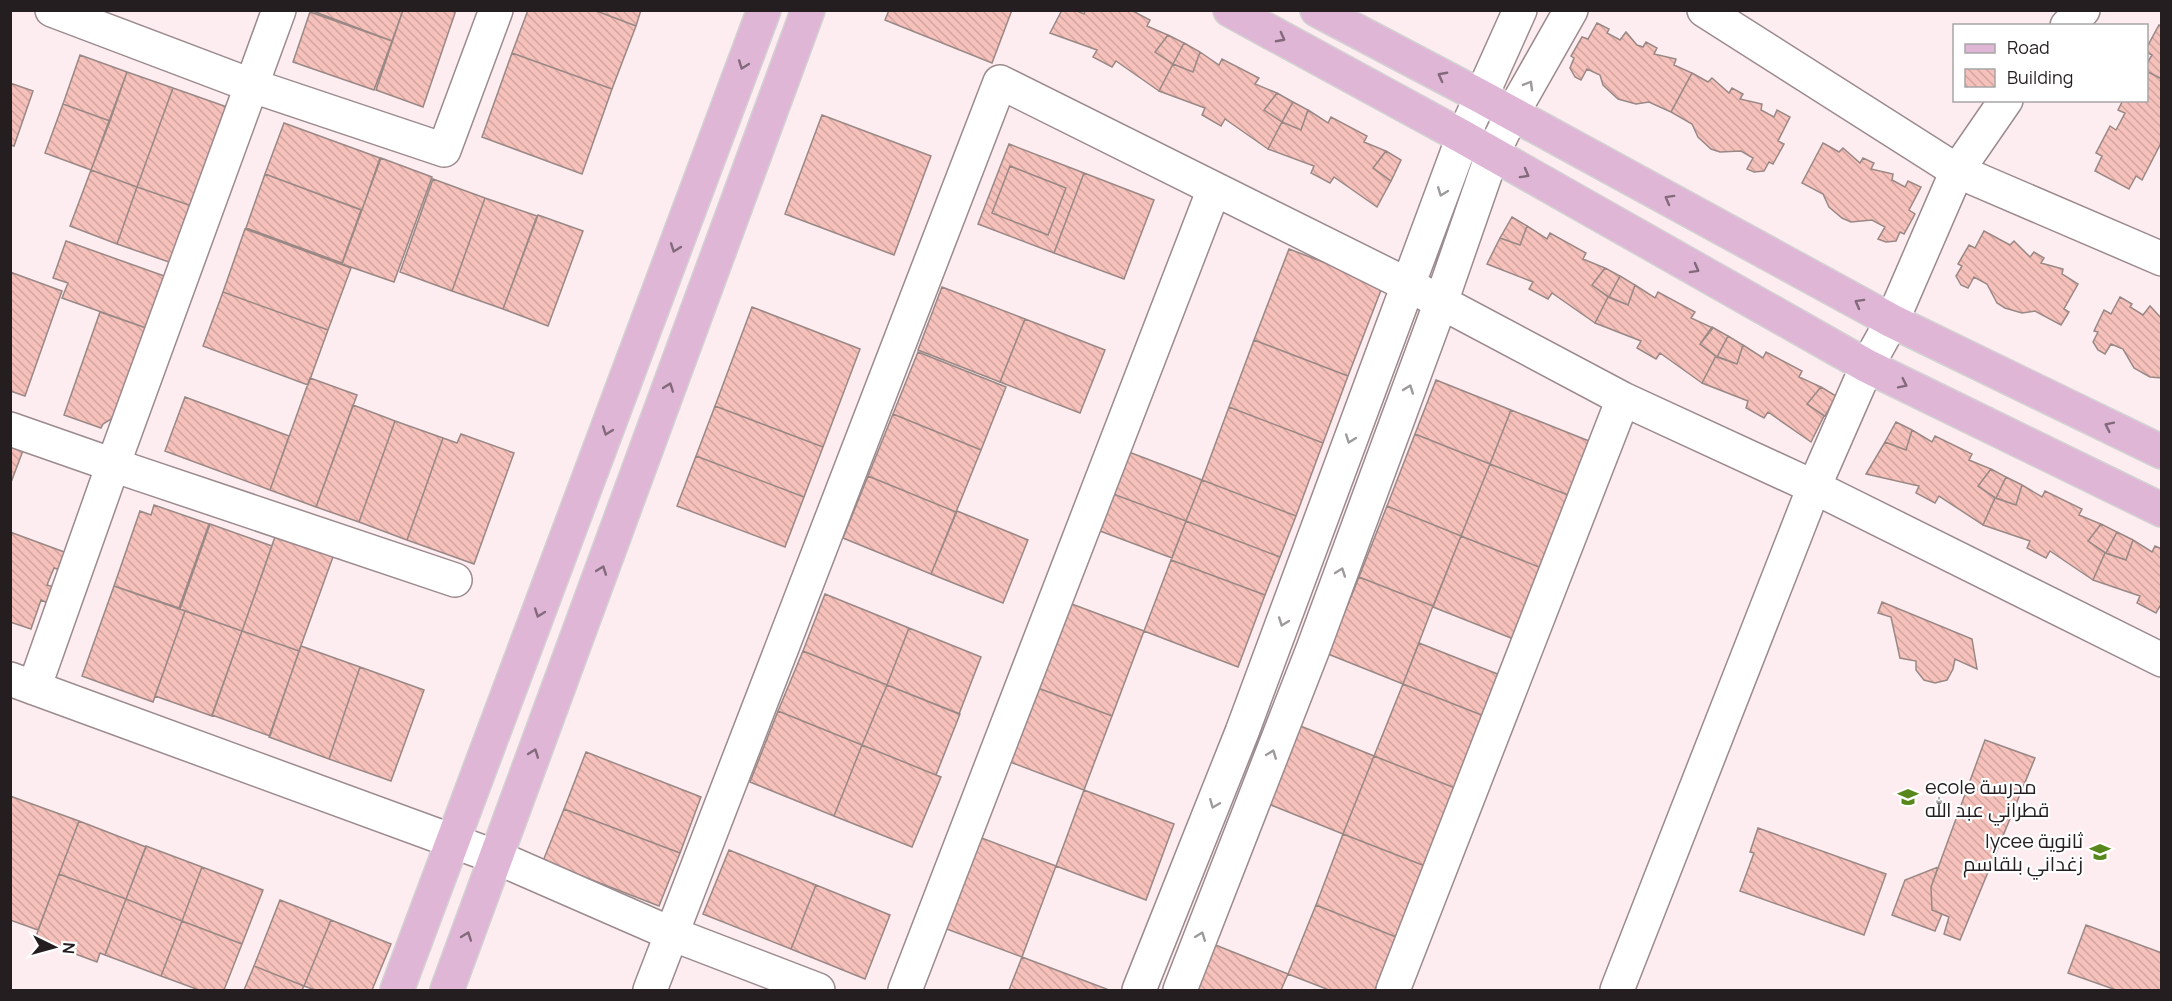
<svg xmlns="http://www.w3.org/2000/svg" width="2172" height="1001" font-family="Manrope,Cairo,sans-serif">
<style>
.building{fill:url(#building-back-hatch);stroke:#998885;stroke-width:1.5}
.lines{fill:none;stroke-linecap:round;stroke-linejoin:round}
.minor-casing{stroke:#9b8a8e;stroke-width:36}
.major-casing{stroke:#d3d2d2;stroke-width:36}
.minor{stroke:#fff;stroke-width:33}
.major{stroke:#e0b6d6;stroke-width:33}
.oneway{stroke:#826a7b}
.oneway2{stroke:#9d9a9b}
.labels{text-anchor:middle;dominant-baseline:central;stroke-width:4.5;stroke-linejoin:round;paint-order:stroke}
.poi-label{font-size:20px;fill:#251e20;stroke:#fff;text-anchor:start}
</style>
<defs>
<pattern id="building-back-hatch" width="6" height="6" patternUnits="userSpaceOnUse" patternTransform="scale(1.5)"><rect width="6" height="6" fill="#f6c1ba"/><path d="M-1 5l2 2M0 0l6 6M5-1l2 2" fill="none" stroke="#d3a5a0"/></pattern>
</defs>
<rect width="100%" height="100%" fill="#fdedf1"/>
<path class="building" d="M310,10H403L392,41Z
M403,10H456L423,107L376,90Z
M528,10H594L636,26L612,89L512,53Z
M594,10H641L636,26Z
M889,10H1012L992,63L885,20Z
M1062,10H1075L1084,14L1085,10H1131L1150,20L1147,26L1168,35L1155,52L1173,64L1159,91L1116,61L1112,67L1093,57L1097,50L1050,33Z
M310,12L392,41L374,90L293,62Z
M1597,23L1609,29L1607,33L1620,40L1626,32L1637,45L1643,47L1646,42L1657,48L1654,54L1676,59L1674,65L1692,73L1671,112L1649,102L1636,104L1618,99L1603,85L1600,75L1587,69L1581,80L1575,77L1570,68L1574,58L1571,56L1582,37L1588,39Z
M2159,25L2162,26V79L2146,71V65L2152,55L2146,52V49Z
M1168,35L1184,43L1173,64L1155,52Z
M1184,43L1200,52L1193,72L1173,64Z
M1200,52L1219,65L1222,59L1259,78L1255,84L1277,93L1264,110L1282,122L1268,149L1225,119L1221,126L1202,115L1205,108L1159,91L1173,64L1193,72Z
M512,53L612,89L582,174L482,137Z
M80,55L127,72L110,121L63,104Z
M2146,71L2162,79V141L2142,180L2136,176L2129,189L2095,171L2102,156L2096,153L2110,126L2116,130L2125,113L2118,110L2123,100H2146Z
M127,72L173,88L137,187L91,170Z
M1692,73L1708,82L1712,78L1729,93L1732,88L1743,94L1740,99L1762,104L1761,110L1774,117L1777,110L1790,117L1778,141L1784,144L1773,164L1769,162L1764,171L1754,172L1747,169L1753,158L1741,151L1720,152L1711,149L1698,137L1692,124L1671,112Z
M10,83L33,91L14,146L10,145Z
M173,88L227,107L192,206L137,187Z
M1277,93L1293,102L1282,122L1264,110Z
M1293,102L1308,110L1301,130L1282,122Z
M63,104L110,121L91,170L45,153Z
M1308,110L1328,123L1331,117L1367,136L1364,142L1386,151L1373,168L1391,181L1377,207L1334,177L1330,183L1311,173L1314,166L1268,149L1282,122L1301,130Z
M822,115L931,156L894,255L785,214Z
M284,123L380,158L362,210L265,174Z
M1823,143L1839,152L1843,148L1860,163L1863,158L1874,163L1871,169L1893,174L1892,180L1905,187L1908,181L1921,187L1909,210L1915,214L1904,234L1900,232L1896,241L1886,242L1878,239L1885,227L1872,220L1851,222L1842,218L1829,207L1823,194L1802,183Z
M1009,144L1084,173L1054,253L978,224Z
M1386,151L1401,160L1391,181L1373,168Z
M381,158L432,177L394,282L342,264Z
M1010,166L1066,188L1048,235L992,213Z
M91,170L137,187L117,244L70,226Z
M1084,173L1154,200L1124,279L1054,253Z
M265,174L361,210L342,263L246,228Z
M433,179L485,198L452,291L400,272Z
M137,187L192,206L172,263L117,244Z
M485,198L537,216L503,309L452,291Z
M538,215L583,231L548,326L503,309Z
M1512,217L1527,226L1520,245L1500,238Z
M1527,226L1547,239L1550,233L1586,253L1583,259L1605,268L1592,285L1608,297L1595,323L1552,293L1548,299L1529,289L1533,282L1487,264L1500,238L1520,245Z
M245,229L351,268L328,330L223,292Z
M1984,231L2010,245L2014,241L2030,257L2034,252L2044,258L2041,263L2063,269L2062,274L2078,284L2064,309L2069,312L2061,325L2035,311L2022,313L2005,308L1997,303L1987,284L1974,277L1968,288L1961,285L1956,276L1962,266L1958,264L1969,245L1975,248Z
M66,241L167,277L149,329L62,298L68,283L53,278Z
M1289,249L1383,285L1348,376L1254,340Z
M1605,268L1620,276L1609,297L1592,285Z
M10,272L62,291L25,396L10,391Z
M1620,276L1635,285L1628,305L1609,297Z
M1635,285L1655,298L1658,292L1695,312L1691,318L1713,328L1700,344L1716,356L1702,383L1660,353L1656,359L1637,348L1641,341L1595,323L1608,297L1628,305Z
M942,287L1025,319L1000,382L918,350Z
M223,292L328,330L308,385L203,346Z
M2120,297L2132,304L2130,307L2143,315L2150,306L2162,319V378L2150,377L2134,368L2123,349L2111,344L2105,354L2098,350L2093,342L2098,332L2094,331L2104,310L2111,314Z
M752,307L860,349L823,447L715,406Z
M100,312L149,329L119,414L103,424L101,428L64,415Z
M1025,319L1105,350L1080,413L1000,382Z
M1712,327L1728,336L1717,357L1700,344Z
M1728,336L1743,345L1737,364L1717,357Z
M1254,340L1348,376L1323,443L1229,407Z
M1743,345L1763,358L1766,352L1802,371L1799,377L1821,387L1807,404L1824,416L1811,442L1768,412L1764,418L1746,408L1748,401L1702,383L1716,356L1737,364Z
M918,352L1006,387L981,450L893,414Z
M310,378L357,395L316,507L270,490Z
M1436,380L1511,410L1490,464L1415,434Z
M1821,387L1836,396L1825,416L1807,404Z
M185,397L289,436L270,490L165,451Z
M353,405L395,421L359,522L316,507Z
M715,406L823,447L804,497L696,456Z
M1229,407L1323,443L1296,516L1202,480Z
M1511,410L1594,443L1573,497L1490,464Z
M893,414L981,450L956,512L868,476Z
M395,421L443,438L407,540L359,522Z
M1896,422L1912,430L1906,450L1885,442Z
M1912,430L1932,442L1935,436L1972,454L1969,460L1991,469L1978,486L1995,498L1983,525L1939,496L1935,503L1916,493L1919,486L1866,474L1885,442L1906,450Z
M461,434L514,453L474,564L407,540L443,438L457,443Z
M1415,434L1490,464L1461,536L1387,506Z
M10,443L24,448L10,485Z
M1121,449L1202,480L1186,521L1105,491Z
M696,456L804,497L785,547L677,506Z
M1490,464L1573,497L1544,569L1461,536Z
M1991,469L2006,477L1996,498L1978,486Z
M868,476L956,512L931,574L843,538Z
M2006,477L2022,485L2016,505L1996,498Z
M1202,480L1296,516L1280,557L1186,521Z
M2022,485L2042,497L2045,491L2082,509L2079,515L2101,524L2088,541L2105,553L2093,580L2050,551L2046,558L2027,548L2030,541L1983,525L1995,498L2016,505Z
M1105,491L1186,521L1172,558L1092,528Z
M154,505L209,524L179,608L114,586L140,511L151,515Z
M1387,506L1461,536L1433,606L1359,577Z
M957,511L1028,540L1003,603L931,574Z
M1186,521L1280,557L1265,595L1171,560Z
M210,524L272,546L242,631L180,609Z
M2101,524L2117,532L2106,553L2088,541Z
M10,532L67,553L60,570L54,568L47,585L54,587L48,603L41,600L31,629L10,622Z
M2117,532L2133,540L2126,560L2106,553Z
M276,534L334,554L299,651L242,631Z
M1461,536L1544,569L1516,640L1433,607Z
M2133,540L2152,552L2155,546L2162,549V607L2160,606L2156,613L2137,603L2140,596L2093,580L2105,553L2126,560Z
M1171,560L1265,595L1238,667L1144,631Z
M1359,577L1433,606L1403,684L1328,654Z
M114,586L185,611L153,702L82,676Z
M825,594L909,628L887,685L803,651Z
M1061,600L1144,631L1112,716L1030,685Z
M1882,602L1972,639L1977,669L1955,659L1953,669L1947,680L1935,683L1924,680L1916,670V661L1900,658L1891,617L1878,613Z
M185,611L242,631L212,716L155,696Z
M909,628L981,657L959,714L887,685Z
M242,631L299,651L270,736L212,715Z
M1419,643L1500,675L1484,716L1403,684Z
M301,646L360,667L329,759L269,737Z
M803,651L887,685L862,745L778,711Z
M360,667L424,690L391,781L329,759Z
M1403,684L1484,716L1455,788L1374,756Z
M887,685L960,714L936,775L862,745Z
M1030,685L1112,716L1084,790L1002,759Z
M778,711L862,745L834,816L750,782Z
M1298,725L1374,756L1343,834L1266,803Z
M1985,740L2035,758L1960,940L1944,934L1949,917L1932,910L1931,887Z
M862,745L941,777L912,847L834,816Z
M586,752L701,797L680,853L564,809Z
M1374,756L1455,788L1425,866L1343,834Z
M1084,790L1174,824L1146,900L1056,866Z
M10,796L79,821L38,930L10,920Z
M564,809L680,853L659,906L543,861Z
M79,821L146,847L126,899L59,874Z
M1758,828L1886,874L1864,935L1740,891L1754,853L1750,852Z
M971,834L1056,866L1022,957L936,925Z
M1343,834L1425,866L1396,937L1316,905Z
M146,846L202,867L182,921L126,899Z
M729,850L816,885L791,949L703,914Z
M202,867L263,890L242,944L182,921Z
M1938,867L1931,887L1932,910L1942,914L1935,931L1892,915L1905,880Z
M59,874L126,899L105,955L100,953L97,962L35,939Z
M816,885L890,915L865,979L791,949Z
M126,899L182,921L161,976L105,955Z
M280,900L331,920L304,986L254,966Z
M1316,905L1396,937L1375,990H1329L1288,974Z
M331,920L391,944L372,990H315L304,986Z
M182,921L242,944L224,990H199L161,976Z
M2086,925L2162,953V990H2116L2068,973Z
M1208,942L1288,974L1281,990H1188Z
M1022,957L1109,990H1009Z
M254,966L304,986L302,990H244Z"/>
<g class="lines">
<g class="minor-casing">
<path id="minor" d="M52,10L253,86L444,150L496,10
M279,10L113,465L455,580
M1704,10L1957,171L2162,259
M2067,26L2083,10
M10,429L113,465L34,688
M10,679L496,857L672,934L818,990
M650,990L1000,82L1418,290L1623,399L1814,487L2162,660
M905,990L1214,189
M1139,990L1242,732L1463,137L1520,10
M1180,990L1313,649L1441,302L1492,155L1512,114L1571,10
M1393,990L1623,399
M1617,990L1814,487L1867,366L1892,321L1957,171L2006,100"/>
</g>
<g class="major-casing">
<path id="major" d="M1230,10L1463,137L1867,366L2162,510
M1317,10L1480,96L1892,321L2162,452
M397,990L764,10
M447,990L808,10"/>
</g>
<use href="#minor" class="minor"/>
<use href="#major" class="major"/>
</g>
<defs><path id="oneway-chevron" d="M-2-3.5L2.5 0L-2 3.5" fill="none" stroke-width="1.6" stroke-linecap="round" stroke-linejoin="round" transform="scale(1.5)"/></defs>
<g class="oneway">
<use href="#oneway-chevron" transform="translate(1281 38) rotate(28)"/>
<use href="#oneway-chevron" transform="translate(743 65) rotate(110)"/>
<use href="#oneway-chevron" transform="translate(1442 76) rotate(-152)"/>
<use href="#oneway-chevron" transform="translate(1525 174) rotate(29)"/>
<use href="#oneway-chevron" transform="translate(1669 199) rotate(-151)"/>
<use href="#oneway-chevron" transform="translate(675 248) rotate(110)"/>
<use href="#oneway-chevron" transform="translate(1695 269) rotate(29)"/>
<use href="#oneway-chevron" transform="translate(1859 303) rotate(-151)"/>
<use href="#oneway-chevron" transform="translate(1903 384) rotate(26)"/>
<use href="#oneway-chevron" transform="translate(669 387) rotate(-70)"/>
<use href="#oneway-chevron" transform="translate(2109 426) rotate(-154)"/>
<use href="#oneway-chevron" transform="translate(607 431) rotate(110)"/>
<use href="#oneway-chevron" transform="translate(602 570) rotate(-70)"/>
<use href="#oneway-chevron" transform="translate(539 613) rotate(110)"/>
<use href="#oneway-chevron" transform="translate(534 753) rotate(-70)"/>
<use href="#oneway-chevron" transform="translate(467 936) rotate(-70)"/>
</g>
<g class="oneway2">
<use href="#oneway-chevron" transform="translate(1529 85) rotate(-60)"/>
<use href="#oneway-chevron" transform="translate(1442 192) rotate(111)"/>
<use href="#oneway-chevron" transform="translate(1409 389) rotate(-70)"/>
<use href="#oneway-chevron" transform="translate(1350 439) rotate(110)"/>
<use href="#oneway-chevron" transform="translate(1341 572) rotate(-70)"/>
<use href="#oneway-chevron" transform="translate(1283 622) rotate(110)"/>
<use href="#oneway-chevron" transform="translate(1272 754) rotate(-69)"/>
<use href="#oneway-chevron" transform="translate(1214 804) rotate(112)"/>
<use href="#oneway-chevron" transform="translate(1201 936) rotate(-69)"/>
</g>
<defs>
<g id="school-bare" transform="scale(1.62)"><path d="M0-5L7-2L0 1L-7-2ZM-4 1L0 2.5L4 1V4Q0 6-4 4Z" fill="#58881d" stroke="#fff" stroke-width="2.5" paint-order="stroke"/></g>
</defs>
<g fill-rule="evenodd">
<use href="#school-bare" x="1908" y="797"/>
<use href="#school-bare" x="2100" y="852"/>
</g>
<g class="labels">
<g class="poi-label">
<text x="1925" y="786">ecole مدرسة<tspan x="1925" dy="23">قطراني عبد الله</tspan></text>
<text x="2083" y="840" text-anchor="end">lycee ثانوية<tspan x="2083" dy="23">زغداني بلقاسم</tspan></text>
</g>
</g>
<rect width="2172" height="1001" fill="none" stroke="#251e20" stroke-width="24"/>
<rect x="1953" y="24" width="195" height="78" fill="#ffffff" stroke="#a8a5a6" stroke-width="1.5"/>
<rect x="1965" y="44" width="30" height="9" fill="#e0b6d6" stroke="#a8a5a6" stroke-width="1.5"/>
<text x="2007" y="54" font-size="18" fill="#251e20">Road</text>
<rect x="1965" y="69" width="30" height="18" fill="url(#building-back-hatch)" stroke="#a8a5a6" stroke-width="1.5"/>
<text x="2007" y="84" font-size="18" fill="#251e20">Building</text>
<g transform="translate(54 947) rotate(95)" stroke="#ffffff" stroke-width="4.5" paint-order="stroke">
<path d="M0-4.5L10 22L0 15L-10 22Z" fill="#251e20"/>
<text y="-9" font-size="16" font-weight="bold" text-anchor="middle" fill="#251e20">N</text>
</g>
</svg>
